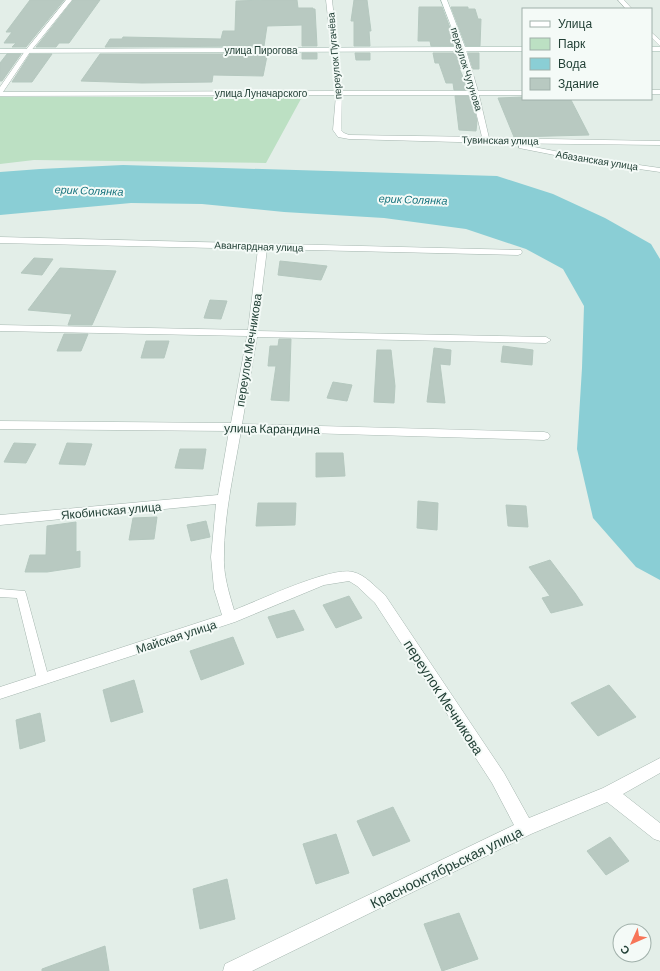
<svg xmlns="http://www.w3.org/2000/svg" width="660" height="971" font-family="Barlow,sans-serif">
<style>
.green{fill:#bce0c3}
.water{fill:#8aced5}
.building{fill:#b8c9c1;stroke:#b5c8bf}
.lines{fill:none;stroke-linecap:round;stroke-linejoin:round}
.lane-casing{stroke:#a5b6af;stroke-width:1}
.street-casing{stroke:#a5b6af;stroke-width:1}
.secondary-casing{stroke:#a1bab0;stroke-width:1}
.lane{fill:#fff;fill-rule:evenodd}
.street{fill:#fff;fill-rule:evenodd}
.secondary{fill:#fff;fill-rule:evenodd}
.labels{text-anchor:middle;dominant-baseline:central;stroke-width:4;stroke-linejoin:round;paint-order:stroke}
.far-street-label{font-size:10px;fill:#224036;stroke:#f4faf7}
.far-water-label{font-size:11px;font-style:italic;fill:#19757f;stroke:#f4faf7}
.street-label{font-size:12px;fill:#224036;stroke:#f4faf7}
.near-street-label{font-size:14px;fill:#224036;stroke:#f4faf7}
</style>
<rect width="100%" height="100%" fill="#e3eee8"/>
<path class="green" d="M0,97H302L266,163L34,160L0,164Z"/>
<path class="water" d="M123,165L497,176L553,194L605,218L651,244L660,259V580L636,567L593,518L577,449L582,368L584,306L563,269L526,249L466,229L384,218L284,212L202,204L131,203L0,215V172L40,169Z"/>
<path class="building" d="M30,0H64L26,47H12L16,43H4L12,32H6Z
M73,0H100L69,43H59L56,47H36Z
M264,0H297L298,8H313V9H315L317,46H302V25L267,26L264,46L105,47L110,39H122L123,37L221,39L223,31H235L236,1Z
M354,0H367L371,31H369L370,46H354V21H351Z
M419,7H442L457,46H431L430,41H418Z
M451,7H468V9H475L478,19H481L480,46H466Z
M302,53H317V59H302Z
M355,53H370V60H356Z
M433,53H459L463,69L459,68L469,90H454L453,83H446L439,63H435Z
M468,53H479V69H473Z
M7,54H21L2,81H0V63Z
M30,54H52L32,82H12Z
M100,54H262V56H267L263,76L213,75L212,82L142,83L81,81Z
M455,96H471L477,121L476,131L459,130Z
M523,97V100H571L589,135L514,137L498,98Z
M34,258L53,259L42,275L21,273Z
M280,261L327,266L321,280L278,275Z
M60,268L116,271L92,325H68L72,314L28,310Z
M210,300L227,301L221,319L204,318Z
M64,334H88L81,351H57Z
M279,339H291L289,401L271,400L276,366H268L270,346H278Z
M146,341H169L164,358H141Z
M503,346L533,350L532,365L501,362Z
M434,348L451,350L450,365L440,364L445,403L427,402Z
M377,350H391L395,386L394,403L374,402Z
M333,382L352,385L347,401L327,398Z
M14,443L36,444L26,463L4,462Z
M67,443L92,444L85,465L59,464Z
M180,449H206L203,469L175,468Z
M316,453H343L345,476L316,477Z
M418,501L438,503L437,530L417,528Z
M258,503H296L295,525L256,526Z
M506,505L526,506L528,527L508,526Z
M157,517L154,539L129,540L133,518Z
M206,521L210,537L191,541L187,525Z
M76,522V552L80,551V567L47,572H25L30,555H46L47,526Z
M550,560L575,593L583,605L551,613L542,598L550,596L529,567Z
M349,596L362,618L336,628L323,605Z
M294,610L304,630L277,638L268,617Z
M233,637L244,664L201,680L190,651Z
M134,680L143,712L111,722L103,690Z
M609,685L636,717L598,736L571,703Z
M40,713L45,741L20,749L16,720Z
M393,807L410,841L373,856L357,821Z
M336,834L349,873L316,884L303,844Z
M610,837L629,861L606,875L587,851Z
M227,879L235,919L200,929L193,889Z
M459,913L478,959L442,971L424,924Z
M105,946L109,971H42V969Z"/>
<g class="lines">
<g class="lane-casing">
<path id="lane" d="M0,589L25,591L26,594L49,679L47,682L43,684L39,682L37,679L17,598L0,597Z"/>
</g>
<g class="street-casing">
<path id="street" d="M66,0H72L30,52L3,92L336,91L326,0H332L342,91H471L460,50L463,48L466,50L478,91H523V95H479L489,138L660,141V145L494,143L349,139L338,137L333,130L336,95L0,96V87L25,51ZM342,95H472L482,137L349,135L344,133L341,130Z
M618,0H624L632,9H626Z
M651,32L660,40V46L651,37Z
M651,90H660V94H651Z
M519,144L590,158L660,168V172L590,162L519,148Z
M0,237L521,250L522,252L521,254L518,255L267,249L257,331L546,337L551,340L546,343L257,337L242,424L544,432L548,433L550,436L548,439L544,440L241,431C234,472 224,514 224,556C223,574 229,593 234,610C258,601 331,566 353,572C366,575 375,587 385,595L504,773L529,818L603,788L660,758V773L623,794L660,823V841L654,839L607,802L531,834L252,971H223L225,964L514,825L492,783L375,603L357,586L349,581L324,585L235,622L0,699V687L222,615L214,589L211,557L216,504L0,525V515L218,495L229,431L0,429V421L231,423L247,336L0,331V325L248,330L258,249L0,243Z"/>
</g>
<g class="secondary-casing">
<path id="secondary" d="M441,0H447L465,47H523V51L0,53V49L459,47Z
M651,47H660V51H651Z"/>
</g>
<use href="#lane" class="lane"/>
<use href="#street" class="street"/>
<use href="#secondary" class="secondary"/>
</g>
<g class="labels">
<g class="far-street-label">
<text x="261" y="50">улица Пирогова</text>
<text transform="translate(334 56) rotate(-95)">переулок Пугачёва</text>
<text transform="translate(467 69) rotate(73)">переулок Чугунова</text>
<text x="261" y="93">улица Луначарского</text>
<text transform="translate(500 140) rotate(1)">Тувинская улица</text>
<text transform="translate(597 160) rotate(9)">Абазанская улица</text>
<text transform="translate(259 246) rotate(2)">Авангардная улица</text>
</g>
<g class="far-water-label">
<text transform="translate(89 190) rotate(2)">ерик Солянка</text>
<text transform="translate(413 199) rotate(2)">ерик Солянка</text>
</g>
<g class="street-label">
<text transform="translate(248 350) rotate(-81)">переулок Мечникова</text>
<text transform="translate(272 428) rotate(1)">улица Карандина</text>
<text transform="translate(111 510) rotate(-5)">Якобинская улица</text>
<text transform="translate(176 636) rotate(-18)">Майская улица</text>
</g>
<g class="near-street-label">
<text transform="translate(444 697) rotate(57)">переулок Мечникова</text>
<text transform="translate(446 867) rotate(-26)">Краснооктябрьская улица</text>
</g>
</g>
<rect x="522" y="8" width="130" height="92" fill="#f4faf7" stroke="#a0b0aa"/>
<rect x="530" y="21" width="20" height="6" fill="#ffffff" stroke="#a0b0aa"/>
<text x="558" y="28" font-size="12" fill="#224036">Улица</text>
<rect x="530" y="38" width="20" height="12" fill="#bce0c3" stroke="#a0b0aa"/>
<text x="558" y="48" font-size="12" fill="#224036">Парк</text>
<rect x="530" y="58" width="20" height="12" fill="#8aced5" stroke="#a0b0aa"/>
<text x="558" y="68" font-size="12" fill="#224036">Вода</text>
<rect x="530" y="78" width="20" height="12" fill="#b8c9c1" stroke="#a0b0aa"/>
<text x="558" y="88" font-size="12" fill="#224036">Здание</text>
<g transform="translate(632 943) rotate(225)"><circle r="19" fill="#f4faf7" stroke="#a0b0aa"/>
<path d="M0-3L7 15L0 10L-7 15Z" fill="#f77558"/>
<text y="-6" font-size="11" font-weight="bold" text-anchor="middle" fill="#224036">С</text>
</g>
</svg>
